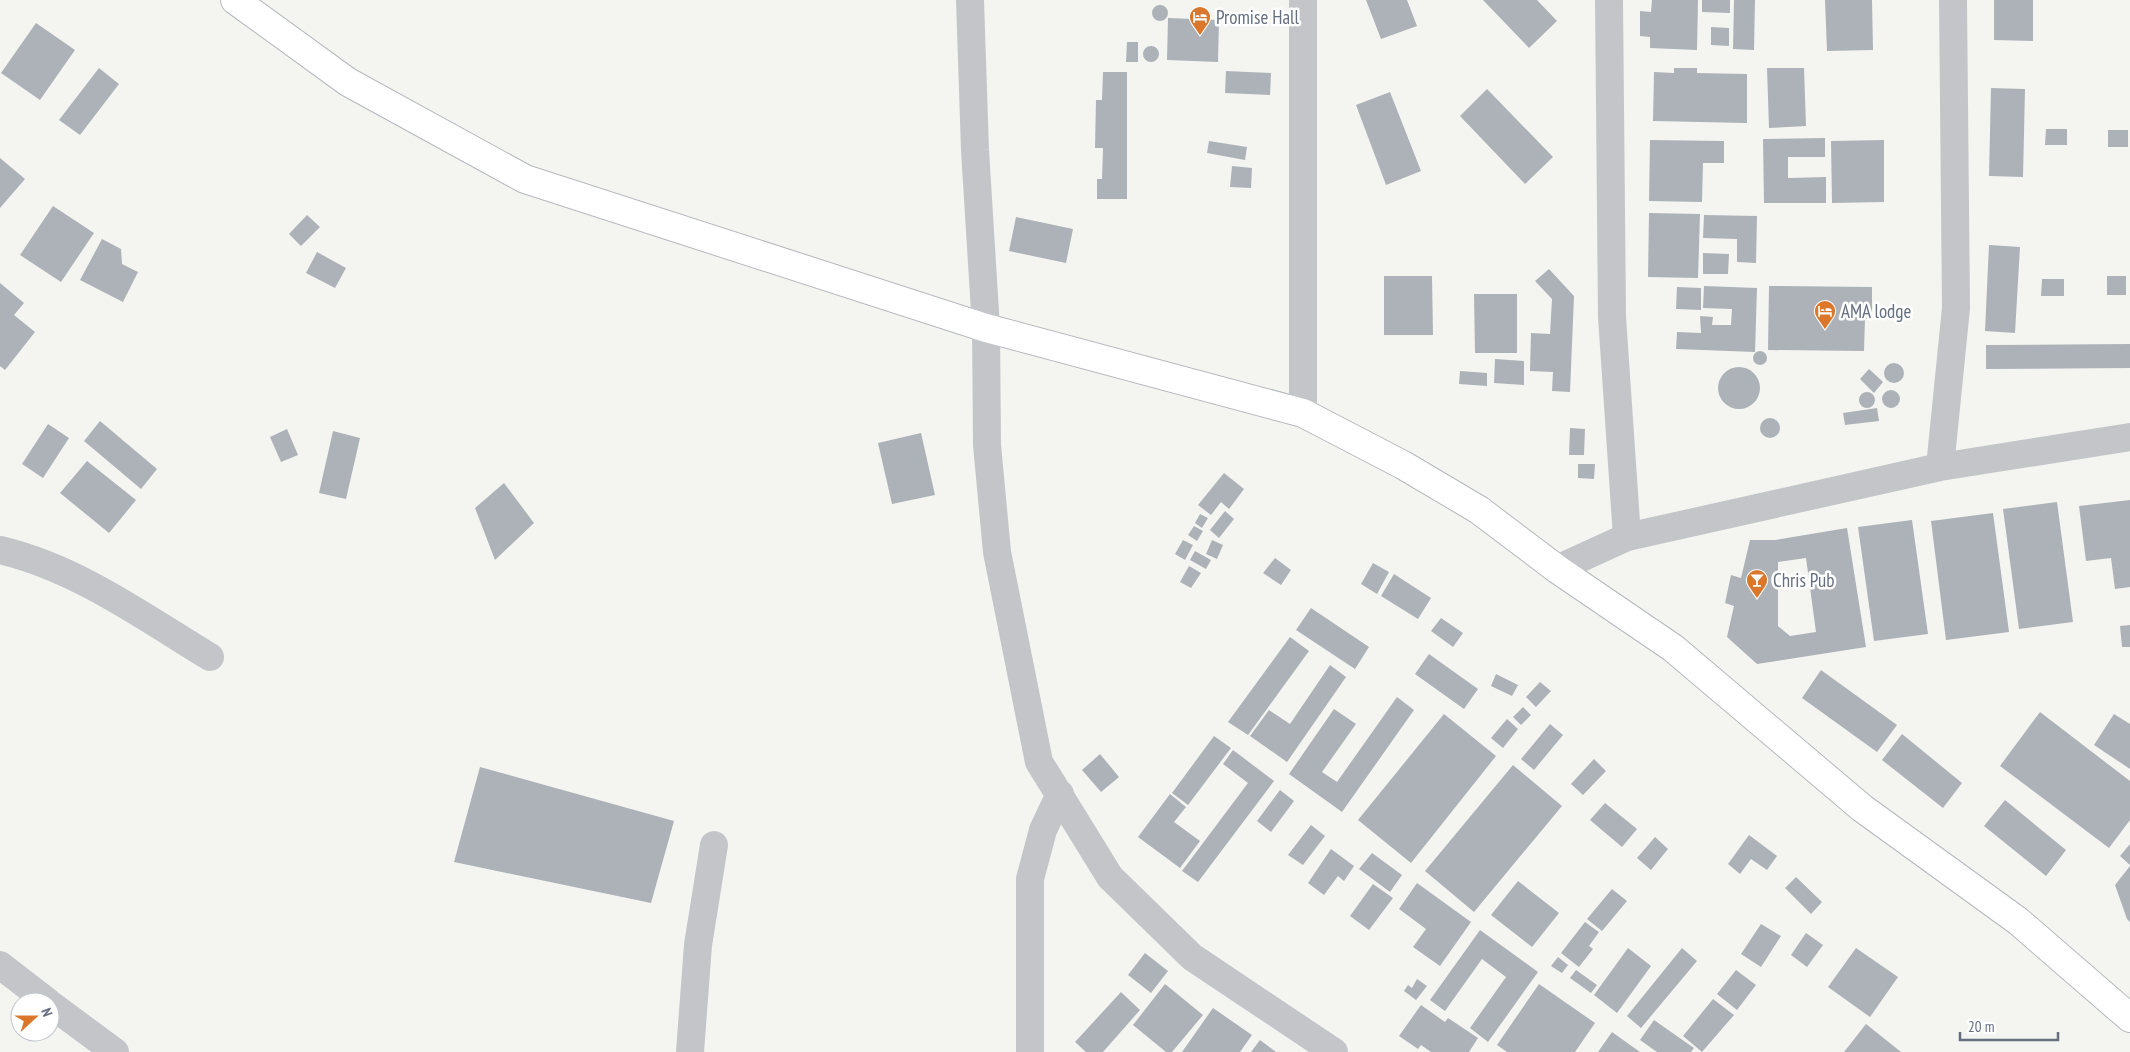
<svg xmlns="http://www.w3.org/2000/svg" width="2130" height="1052" font-family="'PT Sans Narrow',sans-serif">
<style>
.building{fill:#adb2b8;fill-rule:evenodd}
.lines{fill:none;stroke-linecap:round;stroke-linejoin:round}
.secondary-casing{stroke:#b5b8bd;stroke-width:30}
.minor{stroke:#c3c5c9;stroke-width:28}
.secondary{stroke:#fff;stroke-width:28}
.labels{text-anchor:middle;dominant-baseline:central;stroke-width:5;stroke-linejoin:round;paint-order:stroke}
.poi-label{font-size:19px;fill:#656f80;stroke:#fff;text-anchor:start}
</style>
<rect width="100%" height="100%" fill="#f4f5f1"/>
<path class="building" d="M1366,0H1407L1417,26L1381,39Z
M1483,0H1537L1557,21L1529,48Z
M1652,0H1698L1697,50L1650,48V37L1640,36V11L1651,12Z
M1702,0H1730V13L1702,12Z
M1734,0H1755L1754,50L1733,49Z
M1825,0H1872L1873,50L1827,51Z
M1994,0H2033V41L1994,40Z
M1152 13a8 8 0 1 1 16 0a8 8 0 1 1-16 0Z
M1168,18L1219,20L1218,62L1167,60Z
M36,23L75,50L40,100L1,73Z
M1711,27L1729,28V46L1711,45Z
M1127,42H1138V62H1126Z
M1143 54a8 8 0 1 1 16 0a8 8 0 1 1-16 0Z
M99,68L119,84L80,135L59,120Z
M1674,68H1697V73L1747,74V123L1653,121L1654,72L1674,73Z
M1767,68H1804L1806,126L1769,128Z
M1226,71L1271,73L1270,95L1225,93Z
M1103,72H1127V199H1097V179H1102L1103,148H1095L1096,100H1102Z
M1991,88L2025,89L2023,177L1989,176Z
M1487,89L1553,157L1525,184L1460,116Z
M1390,92L1421,171L1386,185L1356,105Z
M2046,129H2067V145H2045Z
M2108,130H2128V147H2108Z
M1825,138V157H1788V178L1826,177V203H1764L1763,139Z
M1650,140L1724,141V163H1703L1702,202L1649,201Z
M1884,140V202L1832,203L1831,141Z
M1209,141L1247,147L1245,160L1207,153Z
M0,158L25,179L0,208Z
M1232,166L1252,168L1251,188L1230,187Z
M53,206L94,233L61,282L20,255Z
M1649,213L1700,214L1698,278L1648,277Z
M307,215L320,227L301,246L289,234Z
M1704,215L1757,216L1756,263L1737,262V239L1703,238Z
M1016,217L1073,229L1066,263L1009,251Z
M102,239L121,249L122,264L138,272L123,302L80,280Z
M1989,245L2020,247L2015,333L1985,331Z
M317,252L346,268L335,288L306,273Z
M1703,253L1729,254L1728,274H1703Z
M1549,269L1574,296L1570,392L1552,391L1553,372L1530,371L1531,333L1550,334L1552,299L1535,281Z
M1384,276H1432L1433,335H1384Z
M2107,276H2126V295H2107Z
M2042,279H2064V296H2041Z
M0,283L24,303L14,315L35,332L5,370L0,366Z
M1704,286L1757,288L1755,352L1676,349L1677,332L1701,333L1700,316L1713,317L1712,325H1731L1732,309L1703,308Z
M1769,286L1872,287V319H1865L1864,351L1768,350Z
M1677,287L1701,288V310L1676,309Z
M1474,294H1517V353H1475Z
M2130,344V368L1986,369V345Z
M1753 358a7 7 0 1 1 14 0a7 7 0 1 1-14 0Z
M1495,359L1524,361V385L1494,383Z
M1884 373a10 10 0 1 1 20 0a10 10 0 1 1-20 0Z
M1718 388a21 21 0 1 1 42 0a21 21 0 1 1-42 0Z
M1869,369L1883,382L1874,393L1860,379Z
M1460,371L1487,373V386L1459,384Z
M1882 399a9 9 0 1 1 18 0a9 9 0 1 1-18 0Z
M1859 400a8 8 0 1 1 16 0a8 8 0 1 1-16 0Z
M1877,408L1879,421L1845,425L1843,413Z
M1760 428a10 10 0 1 1 20 0a10 10 0 1 1-20 0Z
M100,421L157,469L141,489L84,441Z
M48,424L69,438L43,478L22,464Z
M1570,428L1585,429L1584,455H1569Z
M287,429L298,455L281,462L270,437Z
M333,431L360,438L346,499L319,493Z
M921,433L935,495L892,504L878,443Z
M87,461L136,500L109,533L60,493Z
M1578,464H1595L1594,479L1578,478Z
M1224,473L1244,489L1229,509L1221,502L1211,515L1198,505Z
M504,483L534,523L495,560L475,508Z
M2130,500V587L2115,589L2111,558L2086,561L2079,506Z
M2057,502L2073,622L2019,629L2003,509Z
M1225,511L1234,519L1219,538L1210,530Z
M1993,513L2009,632L1946,640L1931,521Z
M1200,514L1208,518L1202,528L1195,523Z
M1912,520L1928,634L1874,641L1858,527Z
M1194,526L1203,531L1197,541L1188,535Z
M1847,528L1866,647L1757,664L1727,637L1734,606L1725,603L1731,575L1741,578L1750,540H1775ZM1806,558L1816,632L1790,636L1778,626V562Z
M1183,540L1193,545L1185,560L1175,554Z
M1212,540L1223,545L1217,559L1206,554Z
M1195,551L1211,560L1206,569L1190,560Z
M1275,558L1291,570L1281,585L1263,573Z
M1373,563L1389,572L1377,594L1361,584Z
M1189,566L1201,573L1191,588L1180,582Z
M1394,574L1431,598L1418,619L1381,596Z
M1311,608L1369,647L1355,669L1296,630Z
M1441,618L1463,633L1453,647L1431,631Z
M2130,625V647H2122L2120,626Z
M1290,637L1309,651L1248,735L1228,722Z
M1429,654L1478,689L1464,709L1415,674Z
M1330,665L1346,677L1287,762L1250,736L1269,710L1290,724Z
M1821,670L1897,725L1877,752L1802,698Z
M1496,674L1518,685L1512,696L1491,686Z
M1540,682L1551,691L1536,707L1526,697Z
M1397,697L1414,710L1342,812L1289,774L1334,709L1356,724L1322,772L1337,782Z
M1523,707L1531,715L1521,725L1513,717Z
M2040,712L2130,781V820L2109,848L2000,766Z
M1444,714L1496,756L1411,863L1358,820Z
M2114,714L2130,724V769L2094,745Z
M1507,719L1518,729L1503,748L1491,738Z
M1550,724L1563,735L1534,770L1521,759Z
M1902,734L1962,783L1943,808L1882,760Z
M1214,736L1231,748L1188,805L1172,793Z
M1233,750L1274,781L1198,882L1182,871L1248,783L1223,764Z
M1100,754L1119,777L1101,792L1082,770Z
M1594,759L1606,771L1583,795L1571,784Z
M1513,765L1562,806L1474,912L1425,871Z
M480,767L674,821L651,903L454,862Z
M1280,790L1294,801L1271,832L1257,821Z
M1170,794L1186,807L1174,822L1200,841L1180,868L1138,837Z
M2005,800L2066,850L2046,876L1984,826Z
M1605,803L1637,829L1622,847L1590,820Z
M1311,825L1325,836L1303,865L1288,855Z
M1749,835L1777,856L1767,870L1751,859L1740,874L1728,864Z
M1655,837L1668,849L1651,870L1637,858Z
M2130,844V865L2120,856Z
M1331,849L1354,866L1344,881L1338,876L1324,895L1308,883Z
M1372,853L1402,875L1390,892L1359,869Z
M2130,866V922L2127,919L2115,885Z
M1796,877L1822,902L1811,914L1785,888Z
M1518,881L1559,913L1532,947L1491,915Z
M1417,883L1471,922L1440,966L1413,947L1426,929L1399,909Z
M1373,884L1393,898L1369,930L1350,916Z
M1612,889L1627,901L1602,931L1587,919Z
M1585,922L1599,932L1589,946L1593,949L1579,967L1561,953Z
M1761,924L1781,936L1761,967L1741,954Z
M1480,930L1538,972L1488,1042L1470,1028L1506,977L1482,959L1445,1011L1430,1000Z
M1806,933L1823,945L1807,967L1791,955Z
M1628,948L1651,966L1617,1013L1594,995Z
M1682,948L1697,961L1641,1028L1627,1016Z
M1856,948L1898,977L1870,1017L1828,987Z
M1145,953L1168,971L1151,993L1128,975Z
M1558,957L1568,965L1562,973L1551,966Z
M1576,970L1597,985L1591,993L1570,978Z
M1736,970L1756,985L1737,1010L1717,994Z
M1417,979L1427,986L1416,1000L1404,991L1408,985L1412,988Z
M1165,984L1203,1015L1172,1052H1166L1133,1025Z
M1539,984L1595,1023L1575,1052H1507L1497,1045Z
M1121,992L1140,1010L1103,1052H1086L1075,1042Z
M1713,999L1734,1015L1702,1052L1683,1036Z
M1421,1005L1445,1022L1448,1018L1478,1038L1469,1052H1431L1421,1045L1418,1049L1399,1036Z
M1213,1008L1252,1035L1240,1052H1182Z
M1654,1020L1694,1048L1691,1052H1657L1640,1040Z
M1866,1024L1901,1052H1844Z
M1612,1032L1640,1052H1598Z
M1260,1040L1276,1052H1251Z"/>
<g class="lines">
<g class="secondary-casing">
<path id="secondary" d="M235,0L348,82L525,179L986,328L1303,413L1403,465L1479,510L1557,569L1673,648L1862,808L2018,921L2130,1018"/>
</g>
<path class="minor" d="M970,0L975,150L986,328L987,445L997,552L1039,762L1110,877L1192,957L1334,1052
M1609,0L1612,317L1627,537
M1303,413V0
M1940,467L1956,308L1953,0
M0,550C77,568 144,617 210,657
M1557,569L1627,537L1940,467L2130,437
M0,965L48,1002
M50,1004L115,1052
M690,1052L698,945L714,845
M1030,1052V879L1043,830L1060,794"/>
<use href="#secondary" class="secondary"/>
</g>
<defs>
<g id="hotel-pin" transform="scale(1.125)"><path d="M0 17L-7.5 6A9.5 9.5 0 1 1 7.5 6Z" fill="#da772b" stroke="#fff"/><path d="M-6-4.5h1.5V1H6V5H4.5V3h-9V5H-6ZM-4 0a1.8 1.8 0 1 1 3.6 0ZM.5 0V-2.5h3Q6-2.5 6 0Z" fill="#fff"/></g>
<g id="bar-pin" transform="scale(1.125)"><path d="M0 17L-7.5 6A9.5 9.5 0 1 1 7.5 6Z" fill="#da772b" stroke="#fff"/><path d="M-6-5H6L.8 .8V4.5H3.5V6h-7V4.5H-.8V.8Z" fill="#fff"/></g>
</defs>
<g fill-rule="evenodd">
<use href="#hotel-pin" x="1200" y="17"/>
<use href="#hotel-pin" x="1825" y="311"/>
<use href="#bar-pin" x="1757" y="580"/>
</g>
<g class="labels">
<g class="poi-label">
<text x="1216" y="17">Promise Hall</text>
<text x="1841" y="311">AMA lodge</text>
<text x="1773" y="580">Chris Pub</text>
</g>
</g>
<g transform="translate(35 1017) rotate(69)"><circle r="24" fill="#ffffff" stroke="#c1c5cc"/>
<path d="M0-4L9 19L0 12L-9 19Z" fill="#da772b"/>
<text y="-8" font-size="14" font-weight="bold" text-anchor="middle" fill="#656f80">N</text>
</g>
<path d="M1960 1032v8h98v-8" fill="none" stroke="#656f80" stroke-width="2.5"/>
<text x="1968" y="1032" font-size="15" fill="#656f80" stroke="#ffffff" stroke-width="4" paint-order="stroke">20 m</text>
</svg>
